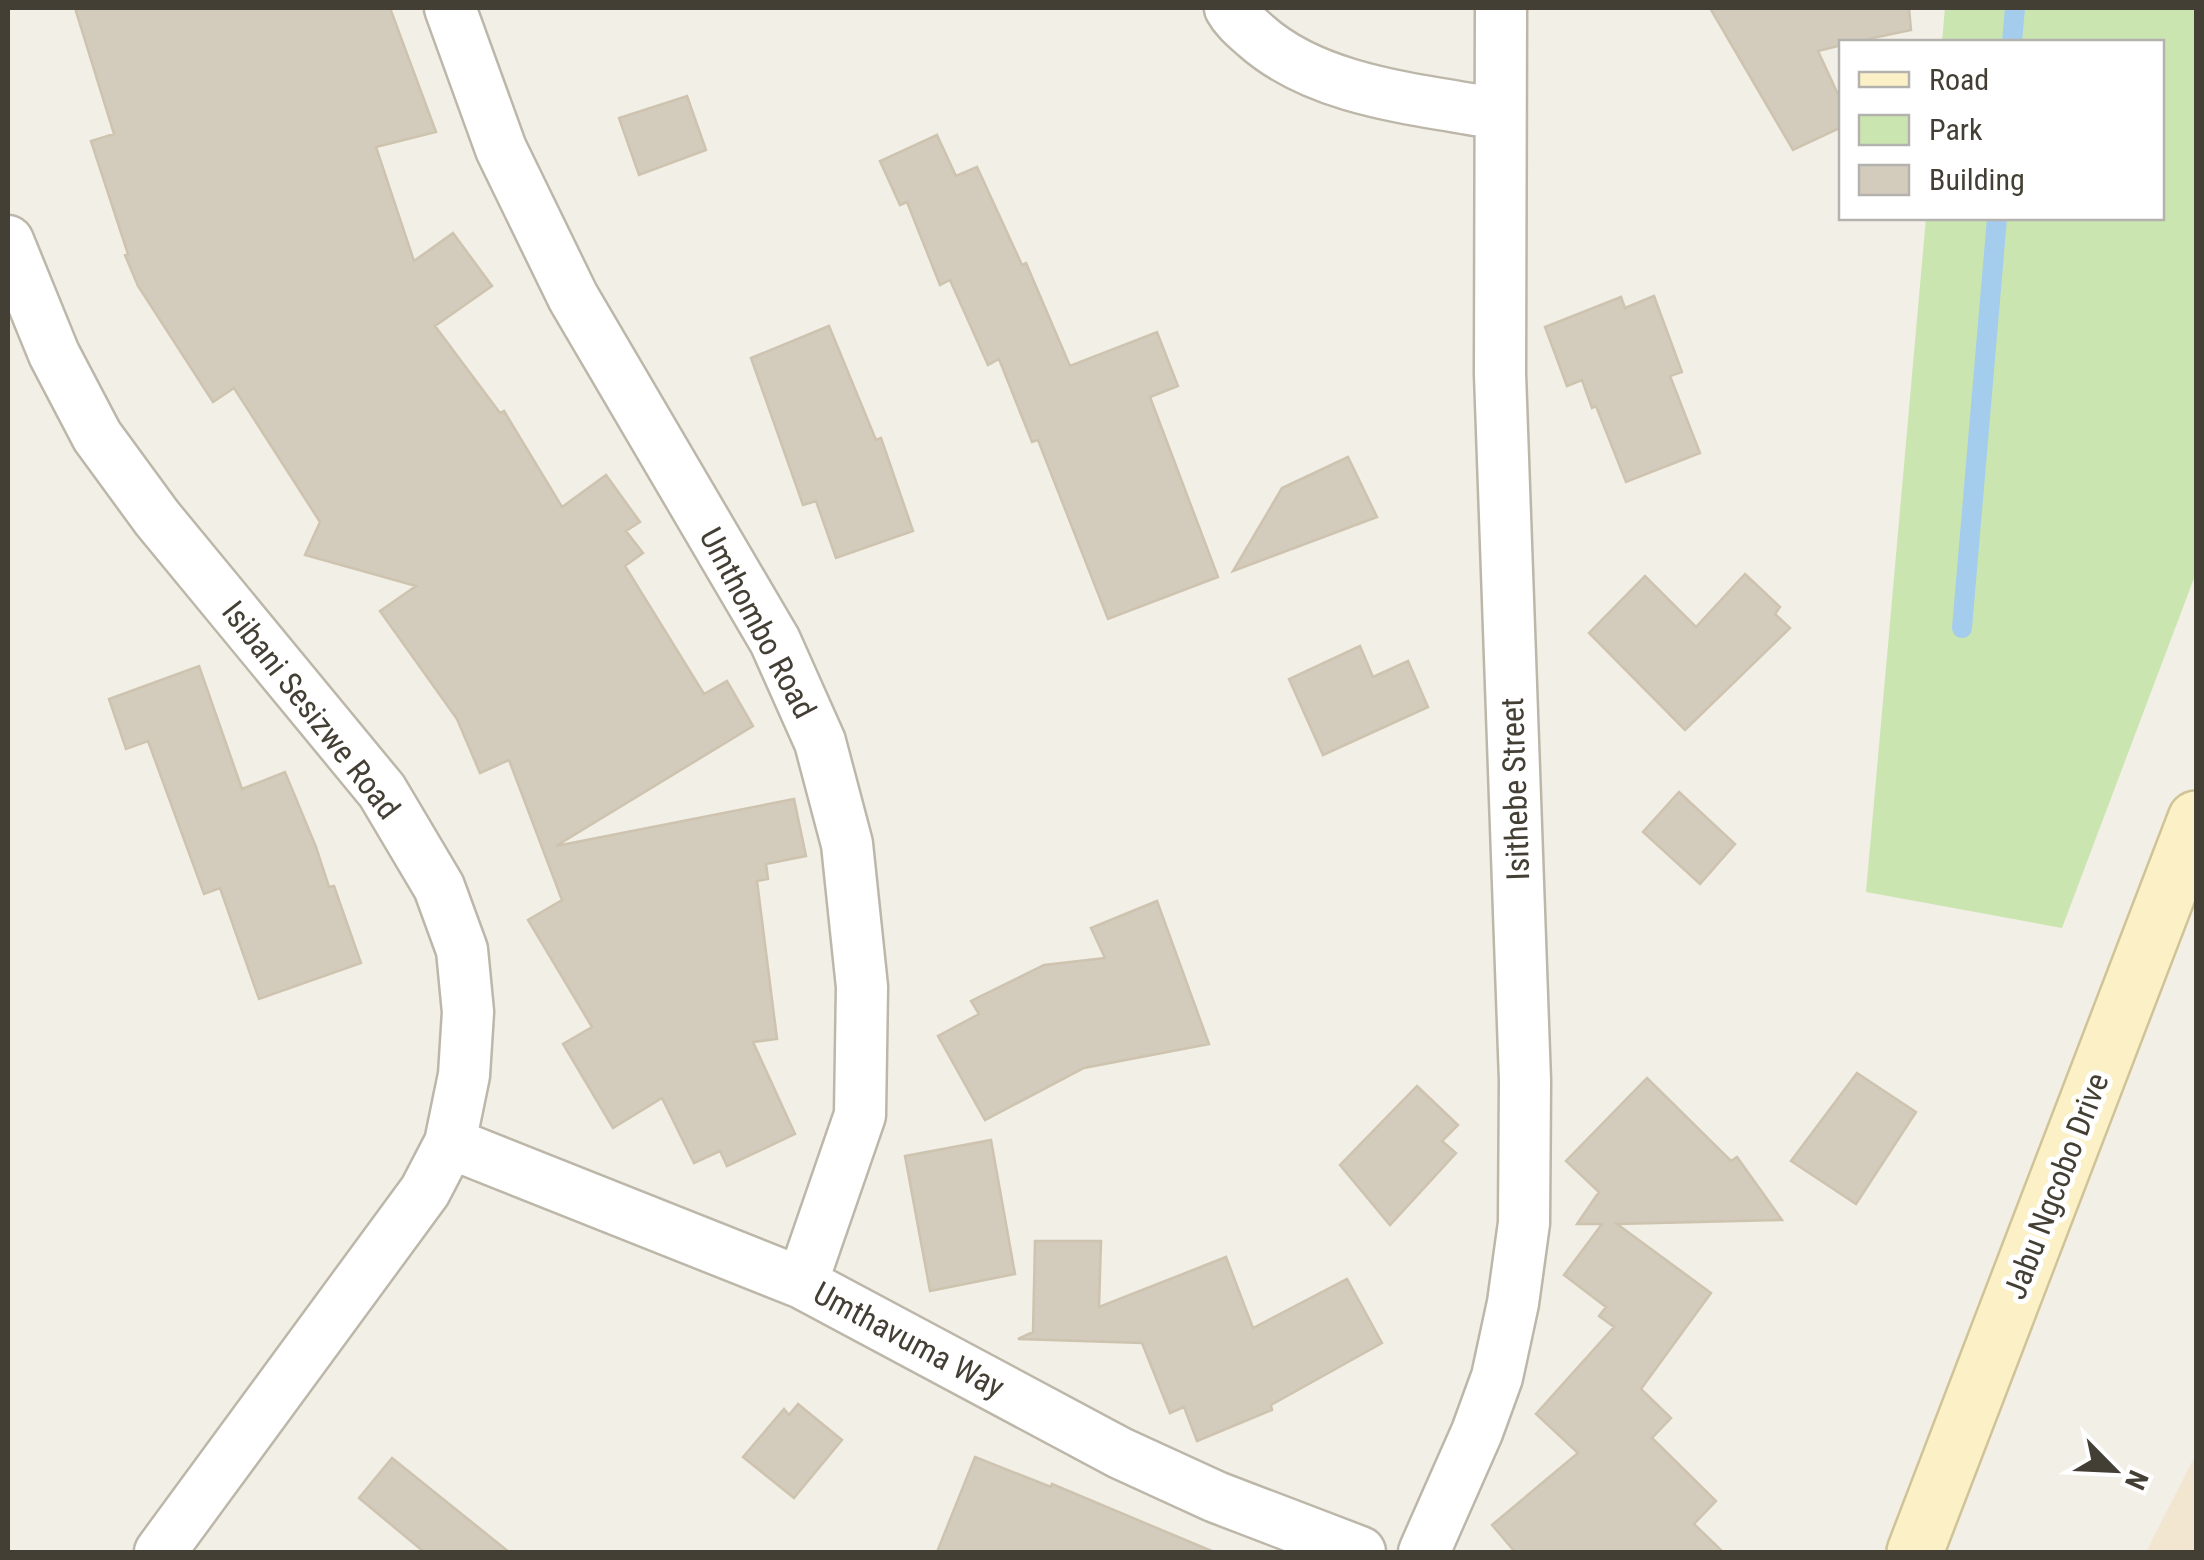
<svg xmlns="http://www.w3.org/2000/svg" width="2204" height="1560" font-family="'Roboto Condensed',sans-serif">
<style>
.commercial{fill:#f3e6d1}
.green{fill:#cbe5b0}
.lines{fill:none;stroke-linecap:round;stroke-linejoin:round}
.stream{stroke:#a4cded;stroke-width:20}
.building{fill:#d3cbbc;stroke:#cec3af;stroke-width:2.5}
.minor-casing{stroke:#bdb7a9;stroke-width:55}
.secondary-casing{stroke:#d0c397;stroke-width:60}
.minor{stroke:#fff;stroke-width:50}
.secondary{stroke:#fcf1c6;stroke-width:55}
.labels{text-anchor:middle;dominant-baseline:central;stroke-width:10;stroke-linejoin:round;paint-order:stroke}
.street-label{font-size:32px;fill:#443f35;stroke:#fff}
</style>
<rect width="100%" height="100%" fill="#f2efe6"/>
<path class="commercial" d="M2196,1454V1552H2146Z"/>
<path class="green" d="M1945,8H2196V573L2062,928L1866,892L1926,218H2162V42H1942Z"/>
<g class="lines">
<path class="stream" d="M2012,42L2015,8
M1962,628L1997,218"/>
</g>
<path class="building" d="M75,8H390L436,132L376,147L414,261L453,233L492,286L435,326L500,413L504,411L562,507L606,475L640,522L626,531L643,553L625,566L704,694L727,681L753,726L556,846L794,799L806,856L766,864L768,879L757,881L777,1039L753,1042L795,1134L727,1166L720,1151L694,1163L662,1098L613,1128L563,1044L592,1027L528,920L562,900L509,760L480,773L457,719L380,611L416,586L305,555L320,522L234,388L213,402L138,286L125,255L128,254L91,141L114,134Z
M1710,8H1909L1911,30L1854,42H1842V45L1818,51L1842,103V127L1793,150Z
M687,96L706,150L639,175L619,118Z
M937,135L956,176L977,167L1022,265L1026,263L1070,366L1157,332L1178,386L1150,397L1218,577L1108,619L1038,440L1032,442L999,359L988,365L950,280L940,285L907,202L900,205L880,161Z
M1654,296L1682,372L1670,376L1700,453L1626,482L1596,406L1592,408L1582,380L1567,386L1545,327L1621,297L1625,308Z
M829,326L876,440L881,438L913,531L836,558L816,501L803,505L751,358Z
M1348,457L1377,517L1233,571L1282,488Z
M1745,574L1780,607L1775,614L1790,628L1685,730L1589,633L1645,576L1696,627Z
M1360,646L1373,677L1408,661L1428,707L1323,755L1289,679Z
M199,666L242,789L285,772L316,847L329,887L334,886L361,963L259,999L220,888L204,894L148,741L126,749L109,699Z
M1679,792L1735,844L1700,884L1643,832Z
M1157,901L1209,1044L1084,1068L985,1120L938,1036L979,1014L971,1001L1044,965L1105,958L1091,928Z
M1857,1073L1916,1112L1856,1204L1791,1161Z
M1647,1078L1731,1161L1737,1157L1782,1220L1617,1224L1711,1293L1641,1389L1671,1418L1652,1438L1716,1501L1694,1524L1723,1552H1515L1492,1525L1578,1453L1536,1414L1614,1327L1599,1316L1606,1307L1564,1275L1602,1224H1577L1599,1192L1566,1161Z
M1417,1086L1458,1125L1442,1141L1456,1153L1390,1225L1340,1165Z
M991,1140L1015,1274L930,1291L905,1156Z
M1035,1241H1101L1099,1307L1226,1257L1253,1328L1347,1279L1382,1343L1271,1405L1272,1410L1197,1441L1184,1407L1170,1413L1142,1343L1018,1339L1033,1332Z
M798,1404L842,1440L794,1498L743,1457L784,1409L789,1415Z
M975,1457L1051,1487L1052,1484L1214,1552H937Z
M392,1458L509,1552H424L359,1498Z"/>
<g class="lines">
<g class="minor-casing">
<path id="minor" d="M450,8L501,149L573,297L775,641L820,742L847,844L862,987L860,1115L802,1283
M1230,8C1236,19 1246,27 1256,36C1319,92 1419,99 1499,114
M8,241L54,354L97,436L157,518L382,791L439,887L462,950L468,1012L464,1075L450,1143L425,1191L160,1552
M450,1143L802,1283L1120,1453L1216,1497L1360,1552
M1424,1552L1477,1432L1497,1377L1513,1303L1524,1223L1525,1081L1500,374L1501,8"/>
</g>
<g class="secondary-casing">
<path id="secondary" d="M1915,1552L2196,819"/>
</g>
<use href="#minor" class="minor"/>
<use href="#secondary" class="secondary"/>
</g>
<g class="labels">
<g class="street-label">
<text transform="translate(758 623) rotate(62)">Umthombo Road</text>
<text transform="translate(311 710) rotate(52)">Isibani Sesizwe Road</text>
<text transform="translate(1515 789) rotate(-92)">Isithebe Street</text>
<text transform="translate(2056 1186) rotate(-69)">Jabu Ngcobo Drive</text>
<text transform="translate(909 1340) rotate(28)">Umthavuma Way</text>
</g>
</g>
<rect width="2204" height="1560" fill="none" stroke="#443f35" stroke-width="20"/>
<rect x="1839" y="40" width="325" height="180" fill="#ffffff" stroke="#b4b2ae" stroke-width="2.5"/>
<rect x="1859" y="72" width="50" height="15" fill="#fcf1c6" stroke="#b4b2ae" stroke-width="2.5"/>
<text x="1929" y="90" font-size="30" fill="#443f35">Road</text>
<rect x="1859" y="115" width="50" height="30" fill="#cbe5b0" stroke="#b4b2ae" stroke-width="2.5"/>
<text x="1929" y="140" font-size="30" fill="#443f35">Park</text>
<rect x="1859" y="165" width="50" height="30" fill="#d3cbbc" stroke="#b4b2ae" stroke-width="2.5"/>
<text x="1929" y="190" font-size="30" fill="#443f35">Building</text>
<g transform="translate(2114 1470) rotate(114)" stroke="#ffffff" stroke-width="8" paint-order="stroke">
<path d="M0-8L18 38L0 25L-18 38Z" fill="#443f35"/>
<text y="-15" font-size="28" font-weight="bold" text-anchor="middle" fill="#443f35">N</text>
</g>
</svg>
